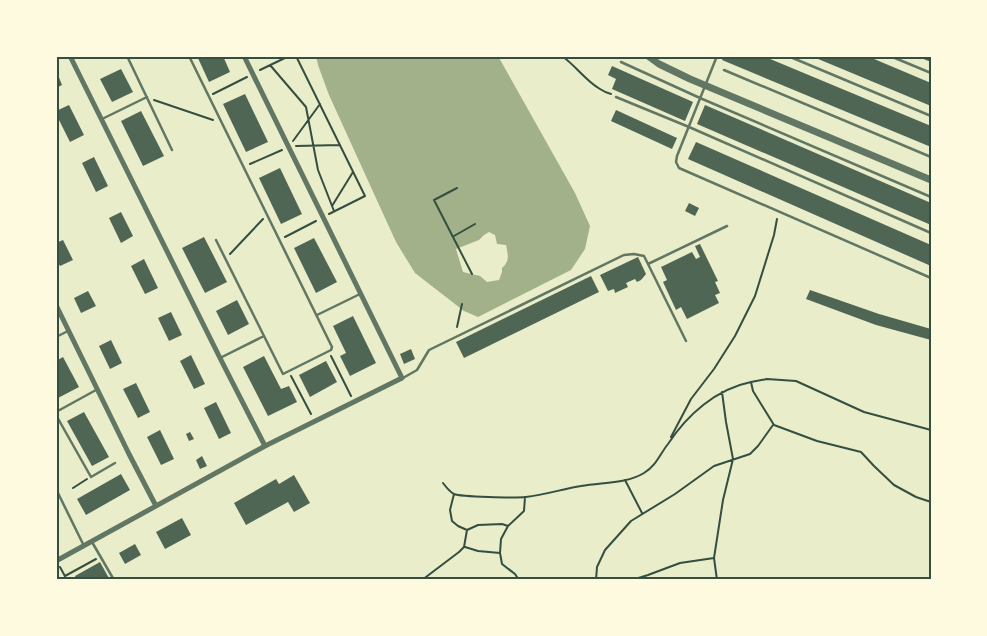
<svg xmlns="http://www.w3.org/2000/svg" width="987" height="636" font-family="Ubuntu,sans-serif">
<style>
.water{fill:#a3b18a;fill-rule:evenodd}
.building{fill:#4f6655}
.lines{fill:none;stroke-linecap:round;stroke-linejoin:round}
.path{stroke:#344e41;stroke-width:2}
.service{stroke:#617663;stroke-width:2.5}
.minor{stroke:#617663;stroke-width:5}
.tertiary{stroke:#617663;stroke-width:7}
.neatline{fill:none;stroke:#344e41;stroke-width:2}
</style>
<rect width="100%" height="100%" fill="#e9edc9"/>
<path class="water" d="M316,56H498L575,193L590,226L585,249L571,270L478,317L464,311L415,273L396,242L380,207L329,95L318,65ZM489,232L495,235L497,244L506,245C508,255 510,261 502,268V272L499,280L487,282L480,276L463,272L456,249L479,240L484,235Z"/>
<path class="building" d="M197,56H223L230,72L209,82Z
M724,56H763L931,126V147L722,60Z
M811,56H867L931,83V106Z
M916,56H931V62Z
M612,66L693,102L685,121L612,89L616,79L608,75Z
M121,69L133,92L112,102L100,79Z
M58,75L62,85L56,88V76Z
M245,94L268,142L246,152L223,104Z
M69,105L84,135L70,142L56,114V111Z
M705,105L931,203V225L697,124Z
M616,110L677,138L672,149L611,121Z
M141,111L164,156L143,166L121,121Z
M696,142L931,245V266L688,159Z
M94,157L108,186L96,192L82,163Z
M280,168L302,214L281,224L259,178Z
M689,203L699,208L695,216L685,211Z
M121,212L133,236L121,243L109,218Z
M204,237L227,282L205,293L182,248Z
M314,238L337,282L316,293L294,248Z
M63,240L73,260L60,266L56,260V243Z
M700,244L718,281L715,282L720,293L715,295L719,303L687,319L681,307L676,310L663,282L667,280L661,267L692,252L696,259L700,257L695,246Z
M638,257L646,274L641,280L637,282L635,279L626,283L628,287L615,293L614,289L608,291L600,275Z
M144,259L158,288L145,294L131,266Z
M591,276L599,292L464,358L456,342Z
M810,290L879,314L931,329V340L876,325L806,299Z
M88,291L96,306L81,313L74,298Z
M237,300L249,324L228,335L216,311Z
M171,312L182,335L169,341L158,318Z
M353,316L376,363L350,376L340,356L346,353L333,326Z
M111,340L122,363L110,369L99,346Z
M411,349L415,359L404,364L400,354Z
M191,355L205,384L194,389L180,361Z
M264,356L281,389L289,386L297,402L268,416L243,367Z
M63,357L79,387L58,398L56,396V361Z
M326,361L337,382L310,397L299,375Z
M136,383L150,412L138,418L123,389Z
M216,402L231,433L219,439L204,408Z
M84,412L109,457L92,466L67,421Z
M160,430L174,459L161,465L147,437Z
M190,432L194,439L189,441L186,434Z
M202,456L207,466L200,469L196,460Z
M121,474L130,490L86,515L77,499Z
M294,475L310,503L294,512L288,502L246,525L234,503L276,479L279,484Z
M182,518L191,535L165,549L156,532Z
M135,544L141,555L125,564L119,553Z
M100,562L110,580H76L75,576Z"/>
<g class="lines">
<path class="path" d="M296,56L365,196L329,214
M562,56C576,66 586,81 600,89C603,91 607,93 611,94
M270,65L306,107L318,170L334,211
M260,70L289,56
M213,94L247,77
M154,100L213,120
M293,141L320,104
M296,146L340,145
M250,164L282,150
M457,188L434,200L472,274
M332,206L353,172
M454,236L475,224
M285,237L316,221
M230,254L263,219
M457,327L462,304
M331,356L351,396
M291,376L311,414
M751,382L767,379L796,381L864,412L931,430
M671,437L691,399L714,369L735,336L755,296L774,235L777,219
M625,480L642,513
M443,483C446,487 450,492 454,494C461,497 516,498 526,497C544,495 563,489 581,486C602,482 626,484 644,473C656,466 660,454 668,444C687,415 716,389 751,382L753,391L774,425L817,441L861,452L874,466L894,485L916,497L931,502
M73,488L87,479
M454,494L450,510L452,521L458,526L467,530L478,525L502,524L508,526
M465,547L478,551L500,553
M60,567L67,580
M65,576L96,559
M422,580L459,552L464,547L467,530
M519,580L515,574L502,564L500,553L501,539L508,526L524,511L525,497
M596,580L597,567L605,550L631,521L675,494L714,466L750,454L758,446L773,425
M632,580L648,575L680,563L714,558
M717,580L714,558L723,500L733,459L726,422L722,392
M884,580L890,579L915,580"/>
<path class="service" d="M127,56L172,150
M189,56L332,347L331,350L283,374L216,240
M717,56L677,156L676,162L679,168L931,278
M788,56L931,116
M890,56L931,73
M621,62L700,98L931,197
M724,70L931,157
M616,97L689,127L931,233
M102,119L147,97
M648,264L686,341
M317,315L360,294
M56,337L68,331
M220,358L264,336
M403,378L417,370L429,350L624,255L634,254L644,256L648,264L727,226
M56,412L96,390
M56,415L91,477L115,463
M56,489L84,546
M92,542L114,580"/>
<path class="minor" d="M70,56L220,358L265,446
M56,305L129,454L156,506
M56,561L265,446L402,378L244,56"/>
<path class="tertiary" d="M648,56L659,64L690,79L931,180"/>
</g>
<rect width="987" height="636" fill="none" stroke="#fefae0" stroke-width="115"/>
<rect x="58" y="58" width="872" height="520" class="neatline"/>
</svg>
